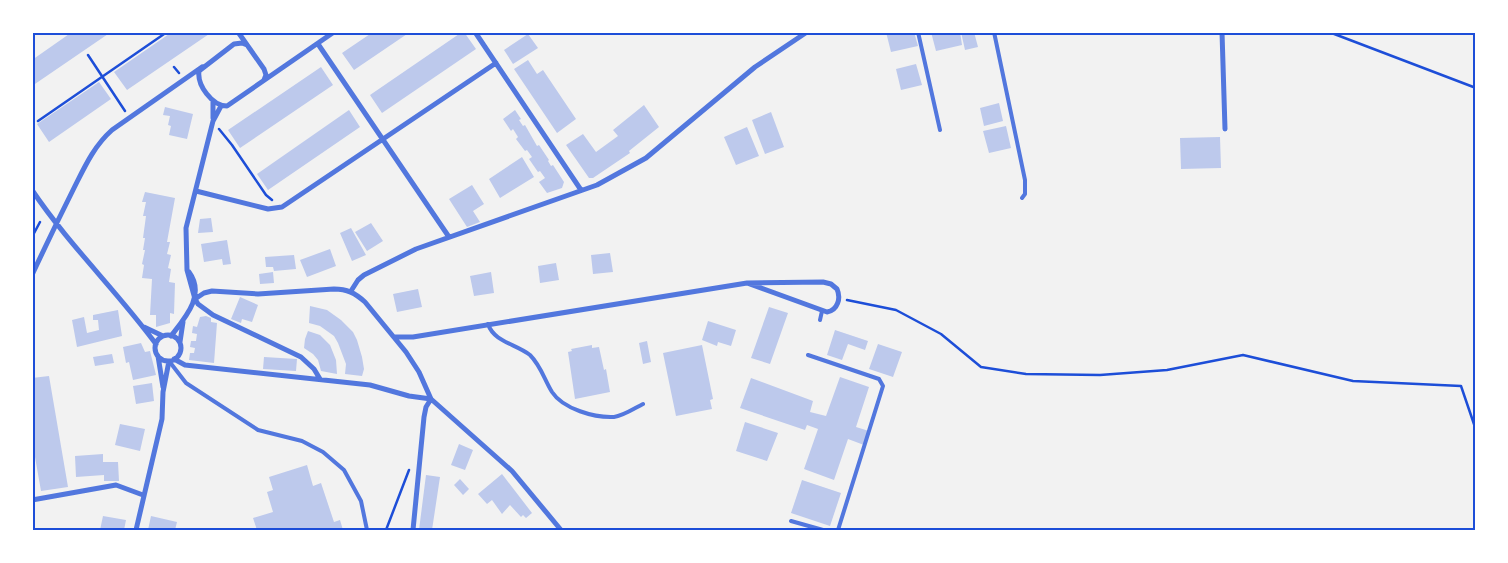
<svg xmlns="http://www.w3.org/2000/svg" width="1508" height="563" font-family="'Source Sans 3',sans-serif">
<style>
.building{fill:#bdc9ec}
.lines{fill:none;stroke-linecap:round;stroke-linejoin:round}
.path{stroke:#1d4ed8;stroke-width:2.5}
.service{stroke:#5277de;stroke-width:4}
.minor{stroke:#5277de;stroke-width:5}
.neatline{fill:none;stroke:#1d4ed8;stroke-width:2}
</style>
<rect width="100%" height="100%" fill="#f2f2f2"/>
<path class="building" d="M72,32H111L32,86V60Z
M172,32H212L127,90L114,72Z
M373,32H410L354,70L342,53Z
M462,32H464L476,49L382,113L370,95Z
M886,32H914L918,46L891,52Z
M931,32H960L962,45L936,51Z
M961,32H974L978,47L965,50Z
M528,34L538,48L513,64L504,50Z
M528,60L537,74L543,70L576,119L557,133L514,69Z
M916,64L922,85L901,90L896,69Z
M321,67L333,85L240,148L228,130Z
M99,82L111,99L49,142L37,124Z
M999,103L1003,121L984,126L980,108Z
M644,105L659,127L629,151L630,153L593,178H589L566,145L583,134L596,152L618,136L613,130Z
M165,107L193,114L187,139L169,135L171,126L168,125L170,116L163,115Z
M349,110L360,127L268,190L257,174Z
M515,110L521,119L519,120L523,126L525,125L537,146L539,145L549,160L548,161L551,166L553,165L564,182L562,188L547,193L539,182L545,178L540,171L538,172L529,159L532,157L527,150L525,151L516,139L518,137L513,129L511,131L503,119Z
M771,112L784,147L765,154L752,120Z
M1006,126L1011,148L989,153L983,131Z
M747,127L759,156L736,165L724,137Z
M1220,137L1221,168L1181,169L1180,138Z
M522,157L534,177L500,198L489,179Z
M472,185L484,204L473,211L480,222L467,227L449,199Z
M145,192L175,198L167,242H170L167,254L171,255L168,268L171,269L169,282L175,283L174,314L170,313V323L156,327V315H150L152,279L142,278L144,265L142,264L145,250H143L145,238H143L146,216H143L146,202H142Z
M211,218L213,232L198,233L200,219Z
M371,223L383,241L367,251L355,232Z
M351,228L366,255L352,261L340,233Z
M227,240L231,264L223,265L222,259L204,262L201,244Z
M330,249L336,266L307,277L300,260Z
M610,253L613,272L593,274L591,255Z
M294,255L296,269L274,271L273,267H266L265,257Z
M556,263L559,280L540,283L538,266Z
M273,272L274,283L260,284L259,274Z
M491,272L494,293L474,296L470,276Z
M418,289L422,307L397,312L393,294Z
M240,297L258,305L252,322L242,319L241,323L231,319Z
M310,306L327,310L341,320L353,332L357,340L362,357L364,369L362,376L345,374L346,364L338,343L334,336L320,326L309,323Z
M769,307L788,313L770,364L751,358Z
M118,310L122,336L77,347L72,320L84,317L87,333L99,330L98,320H93V315Z
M206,316L211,318V322L217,323L214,363L189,360L190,353H194L195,348L190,347L191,341H196L197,334L192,333L193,326L197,327L200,317Z
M708,321L736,330L731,346L718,342L717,346L702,340Z
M835,330L868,341L865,350L848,344L842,360L827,355Z
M308,331L320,335L330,345L336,360L337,374L321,371L318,360L313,354L304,348L305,339Z
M647,341L651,362L643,364L639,343Z
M141,343L145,352L150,351L156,375L133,380L129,362L126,363L123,347Z
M878,344L902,352L893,377L869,369Z
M592,345V348L599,347L604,370L606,369L610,392L575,399L568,352L572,351L571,349Z
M702,345L713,399L710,400L712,409L676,416L663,353Z
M112,354L114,363L95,366L93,357Z
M264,357L297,359L296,371L263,369Z
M49,376L68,487L41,491L32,440V378Z
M840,377L869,387L856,427L869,431L864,445L848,439L834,480L804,469L818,429L807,425L805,430L740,408L751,378L813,401L810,412L826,416Z
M152,383L154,401L136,404L133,386Z
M745,422L778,433L767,461L736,451Z
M120,424L145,429L140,451L115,445Z
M459,444L473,450L465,470L451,465Z
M103,454V462H118L119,481H104V475L76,477L75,456Z
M307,465L313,486L321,483L334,522L340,520L343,530H257L253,518L273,512L267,492L273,490L269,477Z
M502,474L532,513L526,518L523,515L521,517L510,505L502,514L492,500L487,504L478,494Z
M426,475L440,477L432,530H419Z
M460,479L469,489L463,495L454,485Z
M802,480L841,493L830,526L791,513Z
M103,516L126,520L124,530H100Z
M151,516L177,522L175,530H148Z"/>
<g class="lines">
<path class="path" d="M1329,32L1476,88
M88,55L125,111
M174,67L179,73
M38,121L167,32
M219,129L232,145L266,195L272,200
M32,237L40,222
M847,300L896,310L941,334L981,367L1026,374L1100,375L1167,370L1243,355L1353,381L1461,386L1476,430
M386,530L409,470"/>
<path class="service" d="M918,32L940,130
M994,32L1025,180V194L1022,198
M820,320L822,311
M488,324C494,342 516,344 530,355C541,366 544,379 552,392C563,409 595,418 614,417C623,416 635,408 643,404
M808,355L879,379L883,386L838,530
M169,361L186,383L258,430L302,441L323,452L344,470L361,501L367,530
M791,521L823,530"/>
<path class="minor" d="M238,32L264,69L266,75L264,80
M475,32L581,190
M1222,32L1225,129
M318,44L449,237
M247,45L242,43L234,44L199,71C197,85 212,106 227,106L334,32
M213,101V118
M221,106L213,121L186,228L187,270L195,299L198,304L213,315L301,357L314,369L320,379
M32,190C69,245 117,291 156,344
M196,191L268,209L282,207L496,63
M32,275C46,245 60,216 74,188C85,166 94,146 112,130L202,67
M351,291L358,280L364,275L416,249L597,185L646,158L755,67L807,32
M195,299L204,293L212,291L258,294L334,289C347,289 355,293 365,302L406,352L419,372L431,399L512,471L561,530
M144,327L163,336
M155 348a13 13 0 1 1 26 0a13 13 0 1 1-26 0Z
M171,336C185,318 206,295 189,272
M394,337H413L747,283L823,282L831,284L837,289C841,298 838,310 827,312L747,283
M180,342L183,322
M158,356L163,387
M174,359L185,365L370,385L409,396L431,399
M32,500L116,485L143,495
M32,530H33
M136,530L162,419L163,392L169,361
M413,530L424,417L426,407L431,399"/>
</g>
<rect width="1508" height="563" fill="none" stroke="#ffffff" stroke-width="68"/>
<rect x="34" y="34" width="1440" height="495" class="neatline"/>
</svg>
